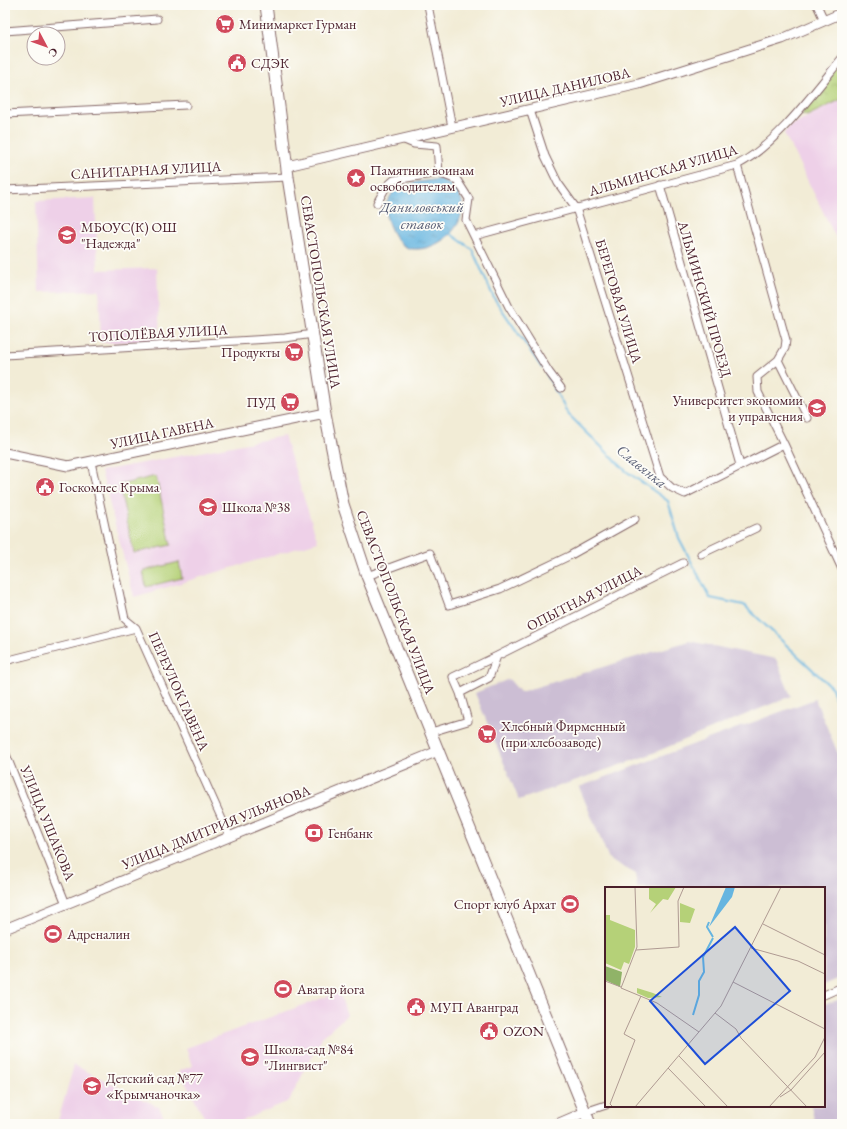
<svg xmlns="http://www.w3.org/2000/svg" width="847" height="1129" font-family="'EB Garamond',serif">
<style>
.built{fill:#eed0e8}
.industrial{fill:#ccbed4}
.green{fill:#b5d178;stroke:#807852}
.park{fill:url(#park-crowns);stroke:#807852}
.water{fill:url(#water-ripples);stroke:#586a86}
.lines{fill:none;stroke-linecap:round;stroke-linejoin:round}
.stream{stroke:#66b5e0;stroke-width:2}
.street-casing{stroke:#856767;stroke-width:9}
.secondary-casing{stroke:#856767;stroke-width:11}
.primary-casing{stroke:#856767;stroke-width:13}
.street{stroke:#fff;stroke-width:7}
.secondary{stroke:#fff;stroke-width:9}
.primary{stroke:#fff;stroke-width:11}
.labels{text-anchor:middle;dominant-baseline:central;stroke-width:3.5;stroke-linejoin:round;paint-order:stroke}
.poi-label{font-size:14px;fill:#4a1f2b;stroke:#fdfcf7;text-anchor:start}
.street-label{font-size:14px;fill:#4a1f2b;stroke:#fdfcf7}
.water-label{font-size:15px;font-style:italic;fill:#555b73;stroke:#fdfcf7}
.inset-river{fill:none;stroke:#66b5e0;stroke-width:2}
.inset-road{fill:none;stroke:#af9a92;stroke-width:1}
.view{fill:#1d4ed8;fill-opacity:0.15;stroke:#1d4ed8;stroke-width:2}
.inset-edge{fill:none;stroke:#4a1f2b;stroke-width:2}
</style>
<defs>
<pattern id="park-crowns" width="20" height="18" patternUnits="userSpaceOnUse"><rect width="20" height="18" fill="#b5d178"/><path d="M2 6a3 3 0 1 1 6 0M12 15a3 3 0 1 1 6 0" fill="none" stroke="#9db368"/></pattern>
<pattern id="water-ripples" width="26" height="14" patternUnits="userSpaceOnUse"><rect width="26" height="14" fill="#66b5e0"/><path d="M2 4q2-2 4 0t4 0M15 11q2-2 4 0t4 0" fill="none" stroke="#5693b6"/></pattern>
</defs>
<rect width="100%" height="100%" fill="#fdfcf7"/>
<filter id="ink" filterUnits="userSpaceOnUse"><feTurbulence type="fractalNoise" baseFrequency=".025" numOctaves="2"/><feDisplacementMap in="SourceGraphic" scale="8" xChannelSelector="R" yChannelSelector="G"/><feConvolveMatrix kernelMatrix="1 2 1 2 8 2 1 2 1" color-interpolation-filters="sRGB"/></filter>
<filter id="wash" filterUnits="userSpaceOnUse"><feTurbulence type="fractalNoise" baseFrequency=".012" numOctaves="4" result="noise"/><feDisplacementMap in="SourceGraphic" scale="16" xChannelSelector="R" yChannelSelector="G"/><feGaussianBlur stdDeviation="0.9" result="paint"/><feColorMatrix in="noise" values="0 0 0 0 0 0 0 0 0 0 0 0 0 0 0 0 0 1.4 0 .05"/><feComposite in="paint" operator="in"/></filter>
<g filter="url(#wash)">
<rect width="100%" height="100%" fill="#f2ecd6"/>
<path class="built" d="M842,99V250L784,133L790,126Z
M95,198L98,270L157,268L160,341L101,343L99,290L39,292L36,201Z
M284,436L318,542L134,597L101,471Z
M339,992L347,1015L322,1037L289,1101L234,1124H208L179,1071L192,1066L186,1048Z
M74,1065L159,1107L167,1124H57Z"/>
<path class="industrial" d="M689,641L776,659L791,696L646,756L519,800L475,693L509,679L520,692Z
M815,699L842,763V977L824,985V888H637L636,874L609,859L579,787Z
M842,999V1124H815L811,1106H824V1004Z"/>
<path class="green" d="M156,476L171,545L134,553L119,485Z
M179,562L182,578L146,587L143,571Z"/>
<path class="park" d="M842,60V99L807,116L802,114L808,101Z"/>
<path class="water" d="M441,179C449,184 457,188 461,198C469,223 441,249 417,249C414,249 410,249 408,248C393,242 387,221 384,207L395,189L417,182Z"/>
<g class="lines">
<path class="stream" d="M448,232L472,249L494,298L542,368
M546,373L568,414L626,471L668,501L679,538L710,598L744,605L832,688L842,719"/>
</g>
</g>
<g filter="url(#ink)">
<g class="lines">
<g class="street-casing">
<path id="street" d="M428,5L452,127
M817,5L824,20
M5,31L157,19
M530,110L545,156L558,183L576,208L660,477L672,488L685,494L784,444
M5,114L186,105
M737,165L786,340L785,348L778,360
M439,173L457,180L469,199L466,220L509,307L549,372L561,388
M660,185L740,465
M5,190L288,177
M377,203L386,187L394,180L439,173L437,146L414,144L402,139
M474,236L737,165C775,146 815,91 842,58
M5,355L285,338L313,334
M807,418L778,360L757,377L758,392L784,444L842,569
M91,462L125,619L136,628L230,837
M701,554L756,528
M367,576L430,553L449,605L500,589L569,556L635,519
M5,661L136,628
M460,693L453,677L497,656
M431,732L468,721L460,693L489,678L497,656L683,563
M5,752L66,904
M824,995L842,987
M585,1112L606,1105"/>
</g>
<g class="secondary-casing">
<path id="secondary" d="M287,166L639,84L782,39L842,13
M5,453L68,466L325,413
M5,929L438,751
M557,1124L585,1112"/>
</g>
<g class="primary-casing">
<path id="primary" d="M266,5L288,177L325,413L343,504L367,576L590,1124"/>
</g>
<use href="#street" class="street"/>
<use href="#secondary" class="secondary"/>
<use href="#primary" class="primary"/>
</g>
</g>
<defs>
<g id="supermarket-disc" transform="scale(1)"><circle r="9.5" fill="#d1495b" stroke="#fdfcf7"/><path d="M-6-5.5h2.5l.6 2H6L4.5 2H-2.5L-4.4-4H-6ZM-1.5 3.2a1.3 1.3 0 1 0 .1 0ZM3 3.2a1.3 1.3 0 1 0 .1 0Z" fill="#fff"/></g>
<g id="civic-disc" transform="scale(1)"><circle r="9.5" fill="#d1495b" stroke="#fdfcf7"/><path d="M-.6-6.5H3V-4.5H.6V-3L4-1V1h2V6H-6V1h2V-1L-.6-3ZM-1.2 2.5V6h2.4V2.5Z" fill="#fff"/></g>
<g id="sight-disc" transform="scale(1)"><circle r="9.5" fill="#d1495b" stroke="#fdfcf7"/><path d="M0-6L1.8-2.2L6-1.7L2.9 1.2L3.7 5.4L0 3.3L-3.7 5.4L-2.9 1.2L-6-1.7L-1.8-2.2Z" fill="#fff"/></g>
<g id="school-disc" transform="scale(1)"><circle r="9.5" fill="#d1495b" stroke="#fdfcf7"/><path d="M0-5L7-2L0 1L-7-2ZM-4 1L0 2.5L4 1V4Q0 6-4 4Z" fill="#fff"/></g>
<g id="university-disc" transform="scale(1)"><circle r="9.5" fill="#d1495b" stroke="#fdfcf7"/><path d="M0-5L7-2L0 1L-7-2ZM-4 1L0 2.5L4 1V4Q0 6-4 4Z" fill="#fff"/></g>
<g id="bank-disc" transform="scale(1)"><circle r="9.5" fill="#d1495b" stroke="#fdfcf7"/><path d="M-6-4H6V4H-6ZM0-2.3a2.3 2.3 0 1 0 0 4.6a2.3 2.3 0 1 0 0-4.6Z" fill="#fff"/></g>
<g id="stadium-disc" transform="scale(1)"><circle r="9.5" fill="#d1495b" stroke="#fdfcf7"/><path d="M0-5a6.5 5 0 1 0 0 10a6.5 5 0 1 0 0-10ZM-3.5-1.8h7v3.6h-7Z" fill="#fff"/></g>
</defs>
<g fill-rule="evenodd">
<use href="#supermarket-disc" x="225" y="24"/>
<use href="#civic-disc" x="237" y="63"/>
<use href="#sight-disc" x="356" y="178"/>
<use href="#school-disc" x="67" y="235"/>
<use href="#supermarket-disc" x="294" y="352"/>
<use href="#supermarket-disc" x="290" y="402"/>
<use href="#university-disc" x="817" y="408"/>
<use href="#civic-disc" x="45" y="487"/>
<use href="#school-disc" x="208" y="507"/>
<use href="#supermarket-disc" x="487" y="734"/>
<use href="#bank-disc" x="314" y="833"/>
<use href="#stadium-disc" x="570" y="904"/>
<use href="#stadium-disc" x="53" y="934"/>
<use href="#stadium-disc" x="283" y="989"/>
<use href="#civic-disc" x="416" y="1007"/>
<use href="#civic-disc" x="489" y="1031"/>
<use href="#school-disc" x="250" y="1057"/>
<use href="#school-disc" x="92" y="1086"/>
</g>
<g class="labels">
<g class="poi-label">
<text x="239" y="24">Минимаркет Гурман</text>
<text x="251" y="63">СДЭК</text>
<text x="370" y="170">Памятник воинам<tspan x="370" dy="16">освободителям</tspan></text>
<text x="81" y="227">МБОУС(К) ОШ<tspan x="81" dy="16">"Надежда"</tspan></text>
<text x="280" y="352" text-anchor="end">Продукты</text>
<text x="803" y="400" text-anchor="end">Университет экономии<tspan x="803" dy="16">и управления</tspan></text>
<text x="276" y="402" text-anchor="end">ПУД</text>
<text x="59" y="487">Госкомлес Крыма</text>
<text x="222" y="507">Школа №38</text>
<text x="501" y="726">Хлебный Фирменный<tspan x="501" dy="16">(при хлебозаводе)</tspan></text>
<text x="328" y="833">Генбанк</text>
<text x="556" y="904" text-anchor="end">Спорт клуб Архат</text>
<text x="67" y="934">Адреналин</text>
<text x="297" y="989">Аватар йога</text>
<text x="430" y="1007">МУП Аванград</text>
<text x="503" y="1031">OZON</text>
<text x="264" y="1049">Школа-сад №84<tspan x="264" dy="16">"Лингвист"</tspan></text>
<text x="106" y="1078">Детский сад №77<tspan x="106" dy="16">«Крымчаночка»</tspan></text>
</g>
<g class="street-label">
<text transform="translate(565 87) rotate(-13)">УЛИЦА ДАНИЛОВА</text>
<text transform="translate(146 170) rotate(-3)">САНИТАРНАЯ УЛИЦА</text>
<text transform="translate(663 170) rotate(-16)">АЛЬМИНСКАЯ УЛИЦА</text>
<text transform="translate(321 292) rotate(81)">СЕВАСТОПОЛЬСКАЯ УЛИЦА</text>
<text transform="translate(705 299) rotate(74)">АЛЬМИНСКИЙ ПРОЕЗД</text>
<text transform="translate(619 301) rotate(73)">БЕРЕГОВАЯ УЛИЦА</text>
<text transform="translate(158 333) rotate(-3)">ТОПОЛЁВАЯ УЛИЦА</text>
<text transform="translate(162 433) rotate(-12)">УЛИЦА ГАВЕНА</text>
<text transform="translate(584 598) rotate(-27)">ОПЫТНАЯ УЛИЦА</text>
<text transform="translate(396 602) rotate(69)">СЕВАСТОПОЛЬСКАЯ УЛИЦА</text>
<text transform="translate(179 691) rotate(66)">ПЕРЕУЛОК ГАВЕНА</text>
<text transform="translate(48 823) rotate(68)">УЛИЦА УШАКОВА</text>
<text transform="translate(216 827) rotate(-22)">УЛИЦА ДМИТРИЯ УЛЬЯНОВА</text>
</g>
<g class="water-label">
<text x="422" y="206">Даниловський<tspan x="422" dy="17">ставок</tspan></text>
<text transform="translate(642 466) rotate(39)">Славянка</text>
</g>
</g>
<g transform="translate(605 887)">
<rect width="220" height="220" fill="#f2ecd6"/>
<path d="M44,0L57,1L71,0L63,13L58,12L45,26L51,17L44,12ZM75,16L90,22L85,36L75,35ZM0,28H5V33L30,43V60L24,77L19,75L16,83L0,76Z" fill="#b5d178"/>
<path d="M0,79L17,85L15,100L0,93Z" fill="#90b368"/>
<path d="M32,101L48,106L57,110L43,111L32,106Z" fill="#b5d178"/>
<path d="M121,0H130L127,10L104,40Z" fill="#66b5e0"/>
<path class="inset-river" d="M104,35L102,40L108,50M88,128L94,108V94L99,85L98,70L108,51"/>
<path class="inset-road" d="M30,0L32,60L16,101L52,116L94,145M158,37L220,68M146,61L193,74L220,87M31,63L74,60L73,14L79,0M0,94L16,100M128,95L220,142M110,126L131,142L136,151L202,220M74,169L123,220M63,181L101,220M175,210L186,203L220,165M8,220L5,217L30,153L19,147L36,109M30,220L116,119L176,0M164,220L210,170L220,150"/>
<path class="view" d="M130,40L185,104L100,177L45,114Z"/>
<rect width="220" height="220" class="inset-edge"/>
</g>
<rect width="847" height="1129" fill="none" stroke="#fdfcf7" stroke-width="20"/>
<g transform="translate(46 46) rotate(131)"><circle r="19" fill="#fdfcf7" stroke="#b5a4a5"/>
<path d="M0-3L7 15L0 10L-7 15Z" fill="#d1495b"/>
<text y="-6" font-size="11" font-weight="bold" text-anchor="middle" fill="#4a1f2b">С</text>
</g>
</svg>
